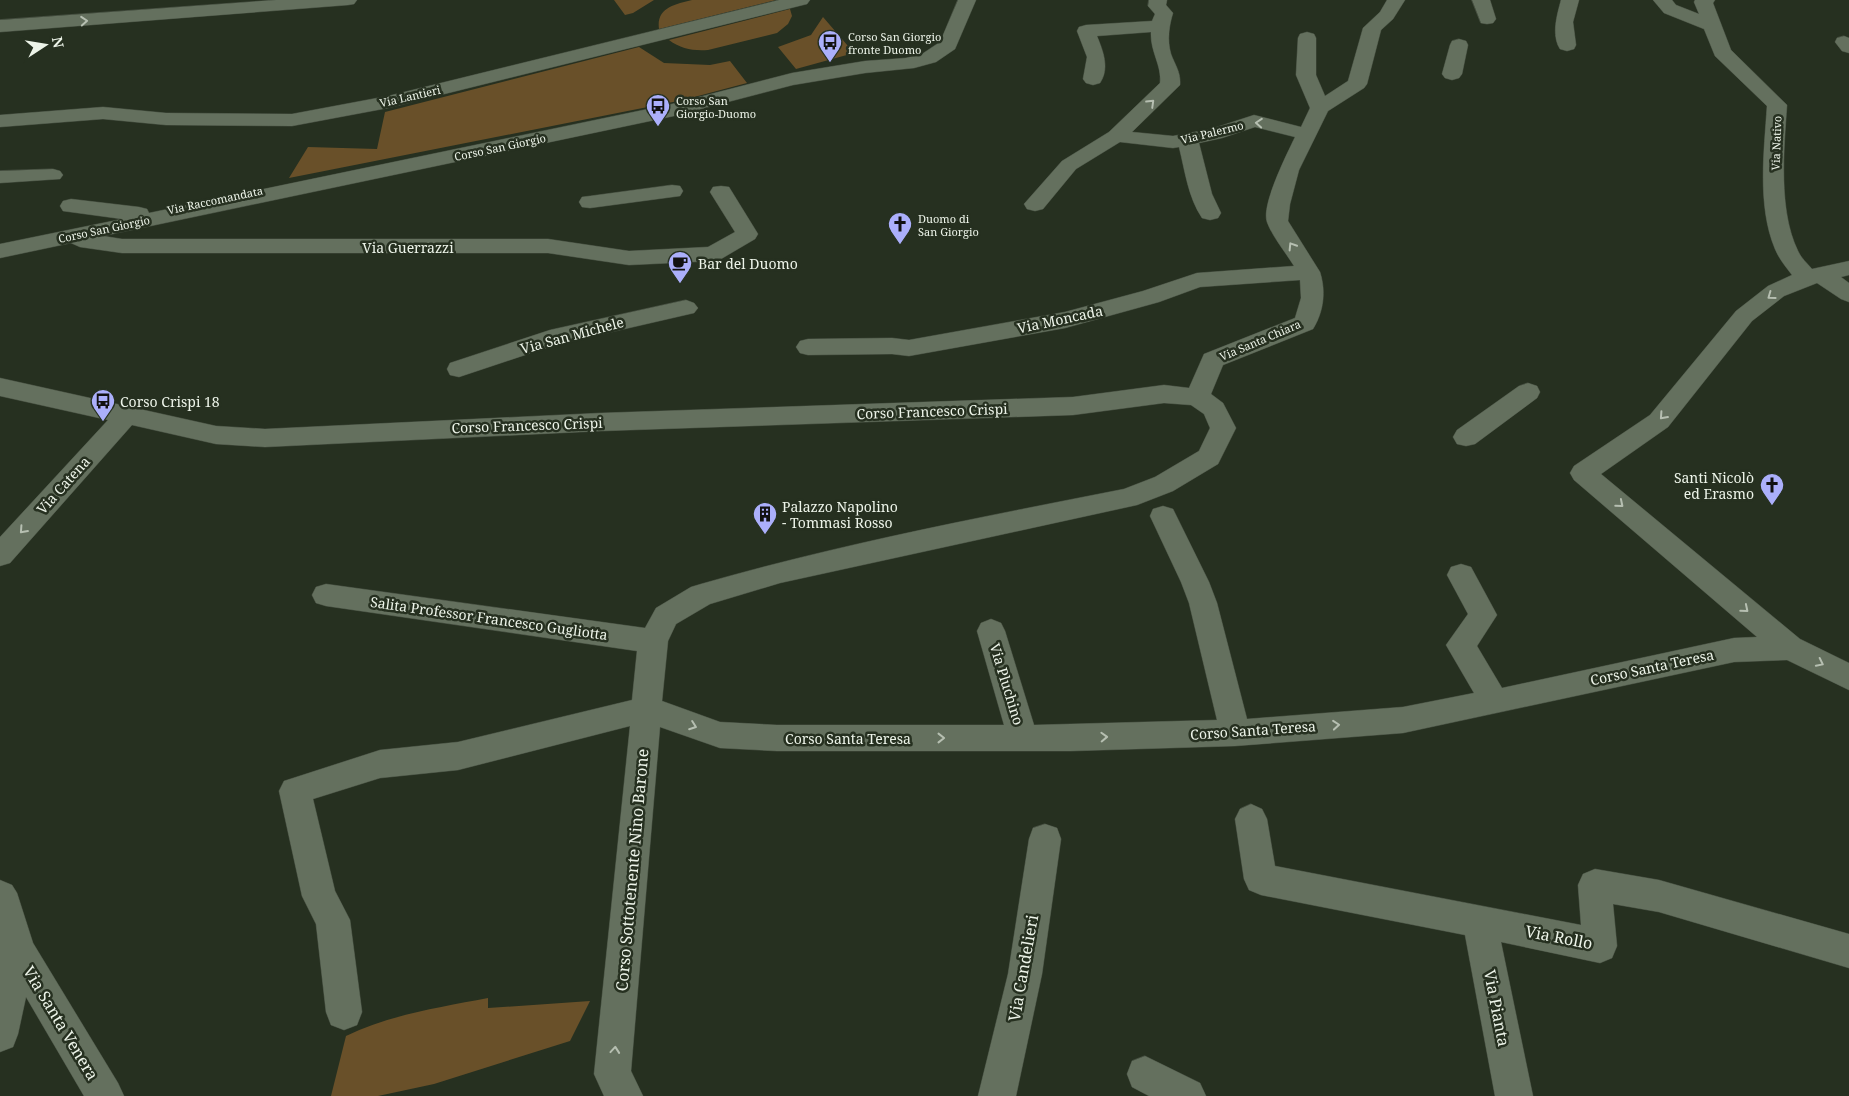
<svg xmlns="http://www.w3.org/2000/svg" width="1849" height="1096" font-family="'Noto Serif',serif">
<style>
.green{fill:#695029}
.lines{fill:none;stroke-linecap:round;stroke-linejoin:round}
.minor-casing{stroke:#444d3f;stroke-width:1}
.minor{fill:#64705e;fill-rule:evenodd}
.oneway{stroke:#b6bfb1}
.labels{text-anchor:middle;dominant-baseline:central;stroke-width:5;stroke-linejoin:round;paint-order:stroke}
.far-poi-label{font-size:11px;fill:#edf4e9;stroke:#263020;text-anchor:start}
.far-street-label{font-size:11px;fill:#edf4e9;stroke:#263020}
.street-label{font-size:14px;fill:#edf4e9;stroke:#263020}
.poi-label{font-size:14px;fill:#edf4e9;stroke:#263020;text-anchor:start}
.near-street-label{font-size:16px;fill:#edf4e9;stroke:#263020}
</style>
<rect width="100%" height="100%" fill="#263020"/>
<path class="green" d="M614,0H654L633,13L625,15Z
M692,0H776L659,29C656,8 675,4 692,0Z
M790,9L792,16L788,24L777,33L708,50C693,51 681,49 669,40Z
M823,17L854,53L796,69L778,47L811,35Z
M639,47L664,63L710,65L730,61L747,83L683,100L289,178L308,147L377,149L385,112Z
M488,998V1008L590,1001L570,1041L434,1084L378,1096H331L346,1036C389,1015 441,1007 488,998Z"/>
<g class="lines">
<g class="minor-casing">
<path id="minor" d="M276,0H357L354,4L348,5L0,32V20Z
M779,0H810L807,4L388,108L292,126L166,125L103,119L0,127V115L103,107L166,113L292,114L388,96Z
M958,0H976L955,49L936,62L914,68L865,73L793,85L674,116L103,236L122,239H548L629,251L708,247L735,232L710,192L713,187L721,186L729,187L758,234L755,239L721,259L713,261L629,265L548,253H122L80,247L71,243L0,258V244L122,219L63,211L60,206L63,201L71,199L139,207L147,209L149,213L672,104L792,73L865,61L906,58L922,54L940,42Z
M1149,0H1167L1166,5L1173,13C1169,26 1167,40 1171,54C1175,65 1181,72 1180,85L1132,132L1173,136L1211,129L1254,115L1301,127L1310,108L1296,75L1298,38L1300,34L1307,32L1314,34L1316,38V75L1325,96L1348,81L1363,28L1380,12L1387,0H1405L1393,19L1381,30L1367,84L1364,88L1328,111L1299,170L1290,204L1288,221L1320,272C1326,291 1324,311 1313,329L1223,365L1211,394L1223,403L1236,428L1218,464L1173,491L1137,505L780,583L710,604L676,624L668,641L662,701L720,722L777,725H1004L977,631L981,623L991,619L1001,623L1005,631L1034,725L1217,720L1189,603L1181,582L1150,516L1153,509L1163,506L1173,509L1209,582L1217,603L1247,719L1403,707L1474,693L1446,645L1468,614L1447,575L1451,567L1461,564L1471,567L1497,615L1477,646L1502,688L1734,638L1757,637L1574,480L1570,473L1574,466L1650,415L1736,311L1768,286L1792,275C1786,267 1779,259 1775,249C1757,206 1764,152 1767,106L1715,56L1704,29L1664,13L1653,0H1672L1676,5L1699,14L1694,2L1695,0H1715L1713,3L1731,50L1787,105C1784,149 1778,210 1798,251C1801,258 1807,263 1812,269L1849,261V275L1841,277L1849,283V302L1841,299L1817,283L1784,296L1752,321L1668,427L1601,474L1800,639L1849,663V690L1787,660L1734,662L1403,733L1235,746L1071,751H777L720,748L660,727L631,1071L643,1096H604L594,1074L630,726L458,770L380,778L313,799L335,891L350,920L362,1012L357,1025L344,1030L331,1025L326,1012L316,924L302,896L279,791L284,781L380,750L458,742L632,700L637,651L326,606L316,603L312,595L316,587L326,584L645,628L656,608L691,587L701,584C840,544 982,517 1124,489L1155,477L1199,451L1210,428L1204,414L1191,405L1164,403L1073,415L601,431L265,447L216,444L132,425L10,563L0,566V537L108,420L0,396V378L216,426L265,429L601,413L1073,397L1164,385L1189,388L1204,354L1295,318L1301,298L1300,280L1200,287L1159,302L1065,328L909,356L892,354L808,355L800,353L796,347L800,341L808,339L892,338L909,340L1065,312L1143,291L1197,273L1294,266C1286,253 1272,236 1267,222C1261,205 1287,154 1295,137L1255,127L1222,138L1199,143L1212,194L1221,213L1218,218L1210,220L1202,218C1188,197 1185,171 1179,147L1173,148L1120,142L1076,169L1043,209L1035,211L1027,209L1024,204L1062,161L1109,132L1160,83C1162,65 1150,52 1151,32L1097,36C1103,51 1110,68 1100,83L1093,85L1086,83L1083,79L1087,57L1077,31L1079,27L1086,25L1152,21L1155,14L1148,6Z
M1472,0H1490L1496,19L1493,23L1487,24L1481,23Z
M1561,0H1579L1573,22L1576,45L1574,49L1567,51L1560,49C1551,35 1557,15 1561,0Z
M1844,36L1849,38V53L1842,51L1835,42L1837,38Z
M1459,39L1466,41L1468,45L1462,74L1459,78L1452,80L1445,78L1442,74L1450,45L1452,41Z
M53,169L60,171L63,175L60,179L0,183V171Z
M672,185L680,186L683,191L680,196L590,208L582,207L579,202L582,197L590,196Z
M686,300L694,303L698,308L694,313L555,345L459,377L450,375L447,369L450,363L550,330Z
M1528,383L1537,386L1540,392L1537,398L1475,444L1466,446L1457,444L1453,437L1457,430L1519,386Z
M1251,804L1262,809L1267,819L1275,866L1581,925L1578,885L1583,874L1595,869L1659,880L1849,934V968L1659,912L1613,904L1617,946L1612,958L1600,963L1501,942L1533,1096H1495L1465,935L1261,895L1249,890L1244,879L1235,819L1240,809Z
M1045,824L1057,828L1061,839L1042,974L1016,1096H978L1008,974L1029,839L1033,828Z
M0,880L12,885L17,893L33,943L118,1083L124,1096H84L26,997L18,1034L13,1047L0,1052Z
M1145,1056L1200,1083L1206,1096H1149L1132,1087L1127,1074L1132,1061Z"/>
</g>
<use href="#minor" class="minor"/>
</g>
<defs><path id="oneway-chevron" d="M-2-3.5L2.5 0L-2 3.5" fill="none" stroke-width="1.6" stroke-linecap="round" stroke-linejoin="round" transform="scale(1.25)"/></defs>
<g class="oneway">
<use href="#oneway-chevron" transform="translate(84 21) rotate(-4)"/>
<use href="#oneway-chevron" transform="translate(1151 103) rotate(-44)"/>
<use href="#oneway-chevron" transform="translate(1259 123) rotate(-176)"/>
<use href="#oneway-chevron" transform="translate(1292 246) rotate(-122)"/>
<use href="#oneway-chevron" transform="translate(1771 296) rotate(144)"/>
<use href="#oneway-chevron" transform="translate(1663 416) rotate(132)"/>
<use href="#oneway-chevron" transform="translate(1620 504) rotate(40)"/>
<use href="#oneway-chevron" transform="translate(23 530) rotate(132)"/>
<use href="#oneway-chevron" transform="translate(1745 609) rotate(40)"/>
<use href="#oneway-chevron" transform="translate(1820 663) rotate(26)"/>
<use href="#oneway-chevron" transform="translate(1336 725) rotate(-5)"/>
<use href="#oneway-chevron" transform="translate(693 726) rotate(20)"/>
<use href="#oneway-chevron" transform="translate(1104 737) rotate(-2)"/>
<use href="#oneway-chevron" transform="translate(941 738)"/>
<use href="#oneway-chevron" transform="translate(615 1050) rotate(-85)"/>
</g>
<defs>
<g id="bus-pin" transform="scale(1.25)"><path d="M0 17L-7.5 6A9.5 9.5 0 1 1 7.5 6Z" fill="#abaffb" stroke="#263020"/><path d="M-5-6H5V4H4V6H2V4H-2V6H-4V4H-5ZM-3.5-4V0h7V-4ZM-3.5 1.2v1.5H-2V1.2ZM2 1.2v1.5H3.5V1.2Z" fill="#111"/></g>
<g id="church-pin" transform="scale(1.25)"><path d="M0 17L-7.5 6A9.5 9.5 0 1 1 7.5 6Z" fill="#abaffb" stroke="#263020"/><path d="M-1.2-6h2.4v3.5h3.3v2.4h-3.3V6h-2.4V-.1h-3.3v-2.4h3.3Z" fill="#111"/></g>
<g id="cafe-pin" transform="scale(1.25)"><path d="M0 17L-7.5 6A9.5 9.5 0 1 1 7.5 6Z" fill="#abaffb" stroke="#263020"/><path d="M-5.5-4.5H6V0H3Q3 3.5 0 3.5H-2.5Q-5.5 3.5-5.5 0ZM3-3.2v2h1.7v-2ZM-6 4.5H4V6H-6Z" fill="#111"/></g>
<g id="building-pin" transform="scale(1.25)"><path d="M0 17L-7.5 6A9.5 9.5 0 1 1 7.5 6Z" fill="#abaffb" stroke="#263020"/><path d="M-4-6H4V6H1V3H-1V6H-4ZM-2.5-4.3h1.7v1.8h-1.7ZM.8-4.3h1.7v1.8H.8ZM-2.5-1h1.7V.8h-1.7ZM.8-1h1.7V.8H.8Z" fill="#111"/></g>
</defs>
<g fill-rule="evenodd">
<use href="#bus-pin" x="830" y="42"/>
<use href="#bus-pin" x="658" y="106"/>
<use href="#church-pin" x="900" y="224"/>
<use href="#cafe-pin" x="680" y="263"/>
<use href="#bus-pin" x="103" y="401"/>
<use href="#church-pin" x="1772" y="485"/>
<use href="#building-pin" x="765" y="514"/>
</g>
<g class="labels">
<g class="far-poi-label">
<text x="848" y="36">Corso San Giorgio<tspan x="848" dy="13">fronte Duomo</tspan></text>
<text x="676" y="100">Corso San<tspan x="676" dy="13">Giorgio-Duomo</tspan></text>
<text x="918" y="218">Duomo di<tspan x="918" dy="13">San Giorgio</tspan></text>
</g>
<g class="far-street-label">
<text transform="translate(410 96) rotate(-13)">Via Lantieri</text>
<text transform="translate(1212 132) rotate(-14)">Via Palermo</text>
<text transform="translate(1776 143) rotate(-88)">Via Nativo</text>
<text transform="translate(500 147) rotate(-12)">Corso San Giorgio</text>
<text transform="translate(215 200) rotate(-12)">Via Raccomandata</text>
<text transform="translate(104 229) rotate(-12)">Corso San Giorgio</text>
<text transform="translate(1260 340) rotate(-23)">Via Santa Chiara</text>
</g>
<g class="street-label">
<text x="408" y="247">Via Guerrazzi</text>
<text transform="translate(1060 319) rotate(-12)">Via Moncada</text>
<text transform="translate(572 335) rotate(-15)">Via San Michele</text>
<text transform="translate(932 411) rotate(-2)">Corso Francesco Crispi</text>
<text transform="translate(527 425) rotate(-2)">Corso Francesco Crispi</text>
<text transform="translate(63 485) rotate(-48)">Via Catena</text>
<text transform="translate(489 618) rotate(8)">Salita Professor Francesco Gugliotta</text>
<text transform="translate(1652 667) rotate(-12)">Corso Santa Teresa</text>
<text transform="translate(1007 684) rotate(73)">Via Pluchino</text>
<text transform="translate(1253 730) rotate(-4)">Corso Santa Teresa</text>
<text x="848" y="738">Corso Santa Teresa</text>
</g>
<g class="poi-label">
<text x="698" y="263">Bar del Duomo</text>
<text x="120" y="401">Corso Crispi 18</text>
<text x="1754" y="477" text-anchor="end">Santi Nicolò<tspan x="1754" dy="16">ed Erasmo</tspan></text>
<text x="782" y="506">Palazzo Napolino<tspan x="782" dy="16">- Tommasi Rosso</tspan></text>
</g>
<g class="near-street-label">
<text transform="translate(632 870) rotate(-85)">Corso Sottotenente Nino Barone</text>
<text transform="translate(1559 937) rotate(11)">Via Rollo</text>
<text transform="translate(1023 968) rotate(-80)">Via Candelieri</text>
<text transform="translate(1497 1008) rotate(79)">Via Pianta</text>
<text transform="translate(61 1023) rotate(59)">Via Santa Venera</text>
</g>
</g>
<g transform="translate(45 45) rotate(78)" stroke="#263020" stroke-width="4" paint-order="stroke">
<path d="M0-4L9 19L0 12L-9 19Z" fill="#edf4e9"/>
<text y="-8" font-size="14" font-weight="bold" text-anchor="middle" fill="#edf4e9">N</text>
</g>
</svg>
